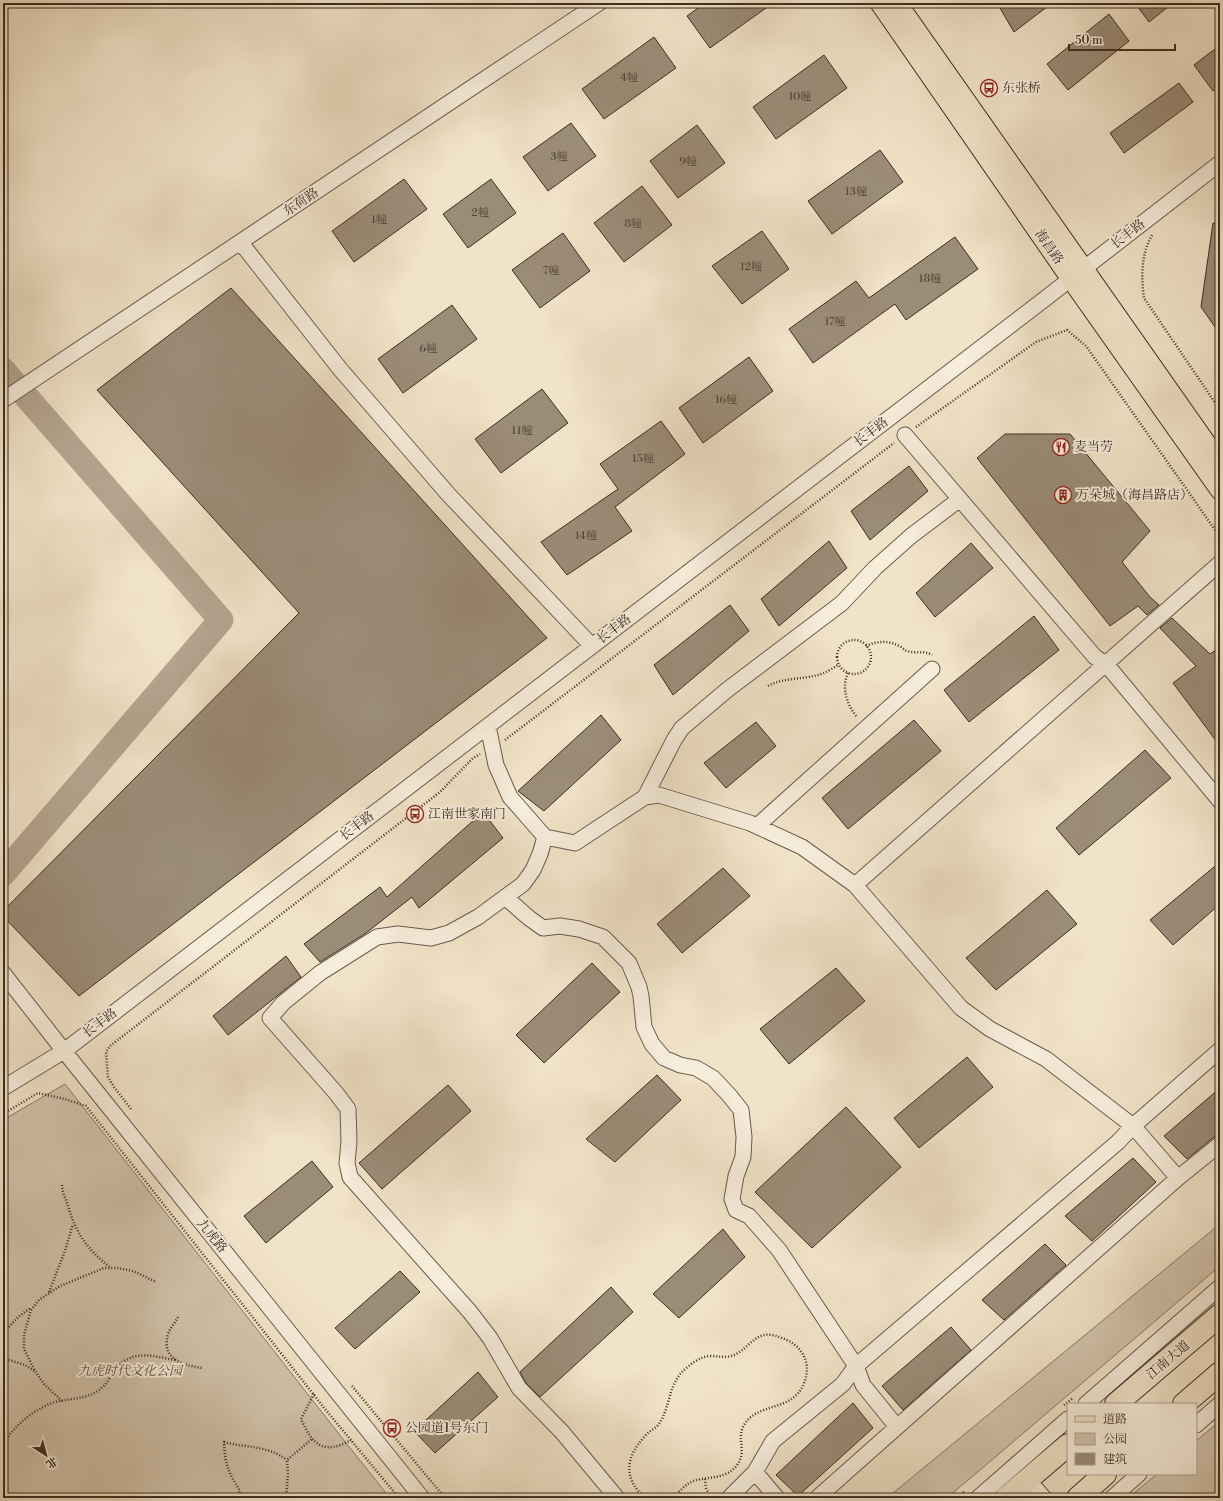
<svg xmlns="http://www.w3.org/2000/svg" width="1223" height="1501" font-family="'Libre Bodoni','Noto Serif SC',serif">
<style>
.green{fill:#d2c4ac;stroke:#887967}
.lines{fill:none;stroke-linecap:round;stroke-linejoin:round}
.river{stroke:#b4a590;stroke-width:25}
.building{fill:#9b8c78;stroke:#3d2e22}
.minor-casing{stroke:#6a5b4c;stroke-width:17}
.major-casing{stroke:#3d2e22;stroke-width:21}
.highway-casing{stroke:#3d2e22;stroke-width:24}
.path{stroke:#3d2e22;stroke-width:2.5;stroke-dasharray:1 2;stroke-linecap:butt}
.minor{stroke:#f6eddb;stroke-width:15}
.major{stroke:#f1e3c8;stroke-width:19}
.highway{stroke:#f1e3c8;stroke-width:22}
.labels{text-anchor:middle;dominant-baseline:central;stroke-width:4;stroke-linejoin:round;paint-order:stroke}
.number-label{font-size:11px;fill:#544638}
.poi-label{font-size:13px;fill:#3d2e22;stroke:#f6eddb;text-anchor:start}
.street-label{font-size:13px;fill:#3d2e22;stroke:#f6eddb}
.park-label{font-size:13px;font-style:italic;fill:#5b4c3e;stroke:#f6eddb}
</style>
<rect width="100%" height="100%" fill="#f1e3c8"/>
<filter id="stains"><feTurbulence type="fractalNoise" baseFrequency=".005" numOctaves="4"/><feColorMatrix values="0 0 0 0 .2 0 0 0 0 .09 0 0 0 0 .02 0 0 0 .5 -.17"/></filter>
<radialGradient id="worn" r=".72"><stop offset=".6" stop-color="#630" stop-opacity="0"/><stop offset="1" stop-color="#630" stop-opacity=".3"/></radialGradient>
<path class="green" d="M65,1084L346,1443L390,1498H3V1120Z
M1220,1224V1266L947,1498H887Z
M1220,1421V1498H1128L1157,1474H1196V1441Z"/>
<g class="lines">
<path class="river" d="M3,370L221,620L3,874"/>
</g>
<path class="building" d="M705,3H773L710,48L687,16Z
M997,3H1052L1014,32Z
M1135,3H1173L1149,22Z
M1109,14L1129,41L1068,90L1047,64Z
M654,37L676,68L604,119L582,89Z
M1220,45V85L1213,91L1194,65Z
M824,55L847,88L776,139L753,107Z
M1179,83L1193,102L1124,153L1110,133Z
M571,123L596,156L548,191L523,157Z
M697,125L725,163L678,198L650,161Z
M880,150L903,182L832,234L808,201Z
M404,179L427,209L354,262L332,231Z
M491,179L516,213L468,248L443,214Z
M642,186L672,225L624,262L594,223Z
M1213,223L1220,224V334L1201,307Z
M762,231L789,269L742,304L712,266Z
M563,233L590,271L540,308L512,270Z
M955,237L978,269L906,320L895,304L813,363L789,329L856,281L869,298Z
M231,288L547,638L79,996L3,916V911L299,613L97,390Z
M452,305L477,339L403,393L378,359Z
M749,357L773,391L703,443L679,408Z
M542,389L568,423L501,473L475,439Z
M661,421L685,454L615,507L632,531L567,575L541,542L618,489L600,464Z
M1005,434H1070L1150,531L1122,562L1150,597L1159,605L1147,615L1138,606L1110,626L977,458Z
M909,466L928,491L870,540L851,511Z
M829,541L847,568L779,626L761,599Z
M971,543L993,568L935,617L916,593Z
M730,605L749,631L673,695L654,665Z
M1034,616L1059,650L969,722L944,690Z
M1172,618L1210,654L1220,647V746L1173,683L1196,666L1160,628Z
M601,715L621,740L544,811L518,791Z
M914,720L941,751L848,829L822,798Z
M756,722L776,746L726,788L704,763Z
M1145,750L1171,778L1079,855L1056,828Z
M483,812L503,838L419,908L412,897L366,933L320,962L304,944L380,887L387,897Z
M1220,862V904L1173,945L1150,920Z
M723,868L750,896L682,953L657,924Z
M1047,890L1077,924L996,990L966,958Z
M286,956L301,977L228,1035L213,1016Z
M592,963L620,992L544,1063L516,1035Z
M836,968L865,1001L789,1064L760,1029Z
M967,1057L993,1087L919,1148L894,1118Z
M657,1075L681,1100L615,1162L586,1139Z
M448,1085L471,1111L382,1189L359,1163Z
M1220,1088V1135L1214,1137L1187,1159L1164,1136Z
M846,1107L901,1167L812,1248L755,1192Z
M1133,1158L1156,1182L1092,1241L1065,1216Z
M312,1161L333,1187L266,1243L244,1216Z
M723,1229L745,1257L679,1318L653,1294Z
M1045,1244L1066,1265L1004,1320L982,1300Z
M400,1271L420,1292L355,1349L335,1328Z
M611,1287L633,1312L540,1397L526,1383L520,1372Z
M951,1327L971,1350L903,1410L882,1386Z
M478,1372L498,1397L435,1453L414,1431Z
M853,1403L873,1428L798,1496L776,1475Z"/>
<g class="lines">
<g class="minor-casing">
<path id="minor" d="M241,243L340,369L448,494L592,646
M3,400L599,3
M905,435L1095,657L1106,664L1220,801
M488,726L496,765L510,797L545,837L575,843L645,797L659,795L750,823L802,847L855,885L961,1008L990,1029L1046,1059L1133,1126L1178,1178
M645,797L674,740L682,728L727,690L842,603L875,568L911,536L960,499
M757,826L932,669
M545,837L540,854L533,870L523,884L478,917L449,933L431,938L398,934L377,937L320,973L283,1003L270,1018L336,1093L348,1109L349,1142L347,1163L350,1177L470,1312L490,1338L519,1388L562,1432L617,1498
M855,885L1220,563
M505,897L529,918L543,928L560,926L579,929L603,937L629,963L639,987L641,996L644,1027L652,1044L664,1058L680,1065L696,1068L713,1078L729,1095L741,1110L744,1137L743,1157L736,1176L732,1199L736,1210L749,1216L779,1250L856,1366L863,1385L897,1427
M3,973L64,1051L422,1498
M3,1088L64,1051L1046,298L1220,163
M1086,1404L1220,1287
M1196,1425L1220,1404
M755,1472L777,1498
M1027,1479L1044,1498
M729,1498L755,1472L773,1441L843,1384L856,1366L1118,1142L1133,1126L1220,1050
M817,1498L1178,1178L1220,1144
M978,1498L1068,1419
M1112,1498L1139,1474"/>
</g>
<g class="major-casing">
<path id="major" d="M880,3L1071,279L1220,490
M897,3L1220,463"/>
</g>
<g class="highway-casing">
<path id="highway" d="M1116,1404L1220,1315
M1184,1404L1220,1373
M1006,1498L1068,1445
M1078,1498L1105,1474"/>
</g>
<path class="path" d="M1152,235C1141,255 1141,276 1144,298L1220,410
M916,427L1036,342L1067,330L1086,346L1220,537
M837 657a17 17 0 1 1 34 0a17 17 0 1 1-34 0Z
M866,646C877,641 888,640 899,646C902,647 904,650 907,651C916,654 924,650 932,655
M848,673C841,688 847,705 857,717
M768,686C784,677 804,680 821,674C827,672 833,668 838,665
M505,740L894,443
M131,1109L114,1087L108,1077L106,1052L110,1046L440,792L472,759L480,754
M3,1114L38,1093L65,1099L86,1106L325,1409L399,1498
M62,1185C62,1192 66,1199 68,1206C76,1234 88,1250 111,1268
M49,1292L65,1251L73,1224
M178,1317C175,1323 170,1328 168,1334C161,1359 182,1365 202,1368
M3,1334C11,1324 19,1315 31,1308
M3,1358L25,1365L34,1371
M352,1386L445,1498
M314,1394L301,1419C313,1446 324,1455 351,1440
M62,1401L44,1384L35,1371L24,1349V1335L31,1310L39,1300L60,1286L104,1268H118L133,1271L156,1282
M1064,1405L1073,1398
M3,1444C15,1425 34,1409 55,1402C70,1398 85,1400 99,1390C113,1380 111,1366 130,1358C144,1352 161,1358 176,1360
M705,1479L706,1488L711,1498
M237,1498L240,1491C228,1471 225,1466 224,1442C246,1448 267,1445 287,1460
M286,1498L288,1474L287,1460L312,1439
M645,1498C623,1478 625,1458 645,1436C649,1431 655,1429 659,1424C670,1408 668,1387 682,1372C689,1365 701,1356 710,1356C718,1356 724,1358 731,1356C744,1353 751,1338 764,1335C769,1334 775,1335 779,1337C800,1343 813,1361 804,1383C793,1413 756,1401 743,1427C737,1439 747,1452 737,1465C726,1480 708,1476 693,1481C684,1485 679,1493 672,1498
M956,1498L965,1491"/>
<use href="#minor" class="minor"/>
<use href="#major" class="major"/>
<use href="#highway" class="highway"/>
</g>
<defs>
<g id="bus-ring" transform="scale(0.9)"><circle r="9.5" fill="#f6eddb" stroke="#8f2418" stroke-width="1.5"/><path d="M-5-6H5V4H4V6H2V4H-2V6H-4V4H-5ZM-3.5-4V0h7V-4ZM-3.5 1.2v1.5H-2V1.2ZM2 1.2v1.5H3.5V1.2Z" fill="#8f2418"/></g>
<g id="restaurant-ring" transform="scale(0.9)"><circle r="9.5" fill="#f6eddb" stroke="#8f2418" stroke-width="1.5"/><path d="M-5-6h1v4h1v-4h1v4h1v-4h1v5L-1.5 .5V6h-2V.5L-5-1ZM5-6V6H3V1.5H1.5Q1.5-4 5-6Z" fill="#8f2418"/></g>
<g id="building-ring" transform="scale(0.9)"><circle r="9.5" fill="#f6eddb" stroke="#8f2418" stroke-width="1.5"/><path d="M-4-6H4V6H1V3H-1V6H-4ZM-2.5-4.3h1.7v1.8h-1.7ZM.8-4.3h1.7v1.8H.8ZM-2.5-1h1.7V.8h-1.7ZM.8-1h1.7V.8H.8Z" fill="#8f2418"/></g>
</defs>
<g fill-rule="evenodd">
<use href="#bus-ring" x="989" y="88"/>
<use href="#restaurant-ring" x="1061" y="447"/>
<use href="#building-ring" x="1063" y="495"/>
<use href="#bus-ring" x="415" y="814"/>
<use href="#bus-ring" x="392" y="1428"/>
</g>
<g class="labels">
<g class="number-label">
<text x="629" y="78">4幢</text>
<text x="800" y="97">10幢</text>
<text x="559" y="157">3幢</text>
<text x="688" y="162">9幢</text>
<text x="856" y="192">13幢</text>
<text x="480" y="213">2幢</text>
<text x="379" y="220">1幢</text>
<text x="633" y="224">8幢</text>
<text x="751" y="267">12幢</text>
<text x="551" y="271">7幢</text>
<text x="930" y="279">18幢</text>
<text x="835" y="322">17幢</text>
<text x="428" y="349">6幢</text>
<text x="726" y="400">16幢</text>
<text x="522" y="431">11幢</text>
<text x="643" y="459">15幢</text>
<text x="586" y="536">14幢</text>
</g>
<g class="poi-label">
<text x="1002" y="88">东张桥</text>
<text x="1074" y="447">麦当劳</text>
<text x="1076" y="495">万朵城（海昌路店）</text>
<text x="428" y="814">江南世家南门</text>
<text x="405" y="1428">公园道1号东门</text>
</g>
<g class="street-label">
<text transform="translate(301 202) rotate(-34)">东荷路</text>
<text transform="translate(1128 234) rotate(-38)">长丰路</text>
<text transform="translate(1049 247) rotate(55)">海昌路</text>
<text transform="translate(871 432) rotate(-37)">长丰路</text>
<text transform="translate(614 629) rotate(-37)">长丰路</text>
<text transform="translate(357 826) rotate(-37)">长丰路</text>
<text transform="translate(100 1023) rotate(-37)">长丰路</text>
<text transform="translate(212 1236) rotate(51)">九虎路</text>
<text transform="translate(1168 1360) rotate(-40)">江南大道</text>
</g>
<g class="park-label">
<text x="130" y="1371">九虎时代文化公园</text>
</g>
</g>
<rect width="1223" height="1501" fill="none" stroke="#f1e3c8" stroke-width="16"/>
<rect x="4" y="4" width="1215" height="1493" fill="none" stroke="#3d2e22" stroke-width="2"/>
<rect x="8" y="8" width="1207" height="1485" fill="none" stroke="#3d2e22"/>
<rect x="1067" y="1403" width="130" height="72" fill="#f6eddb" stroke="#aca191"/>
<rect x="1075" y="1416" width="20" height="6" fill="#f1e3c8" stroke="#aca191"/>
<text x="1103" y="1423" font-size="12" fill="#3d2e22">道路</text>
<rect x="1075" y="1433" width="20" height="12" fill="#d2c4ac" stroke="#aca191"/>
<text x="1103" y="1443" font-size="12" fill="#3d2e22">公园</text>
<rect x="1075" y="1453" width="20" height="12" fill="#9b8c78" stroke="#aca191"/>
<text x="1103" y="1463" font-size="12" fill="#3d2e22">建筑</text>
<g transform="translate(46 1455) rotate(144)" stroke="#f6eddb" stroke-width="3" paint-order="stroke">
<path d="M0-3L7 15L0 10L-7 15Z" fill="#3d2e22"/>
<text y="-6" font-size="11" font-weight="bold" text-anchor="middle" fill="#3d2e22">北</text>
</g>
<path d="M1069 44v6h106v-6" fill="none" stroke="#3d2e22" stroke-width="2"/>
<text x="1075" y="44" font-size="12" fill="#3d2e22" stroke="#f6eddb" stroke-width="3" paint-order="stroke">50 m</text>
<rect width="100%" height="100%" filter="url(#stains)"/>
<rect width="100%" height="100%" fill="url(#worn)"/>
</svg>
